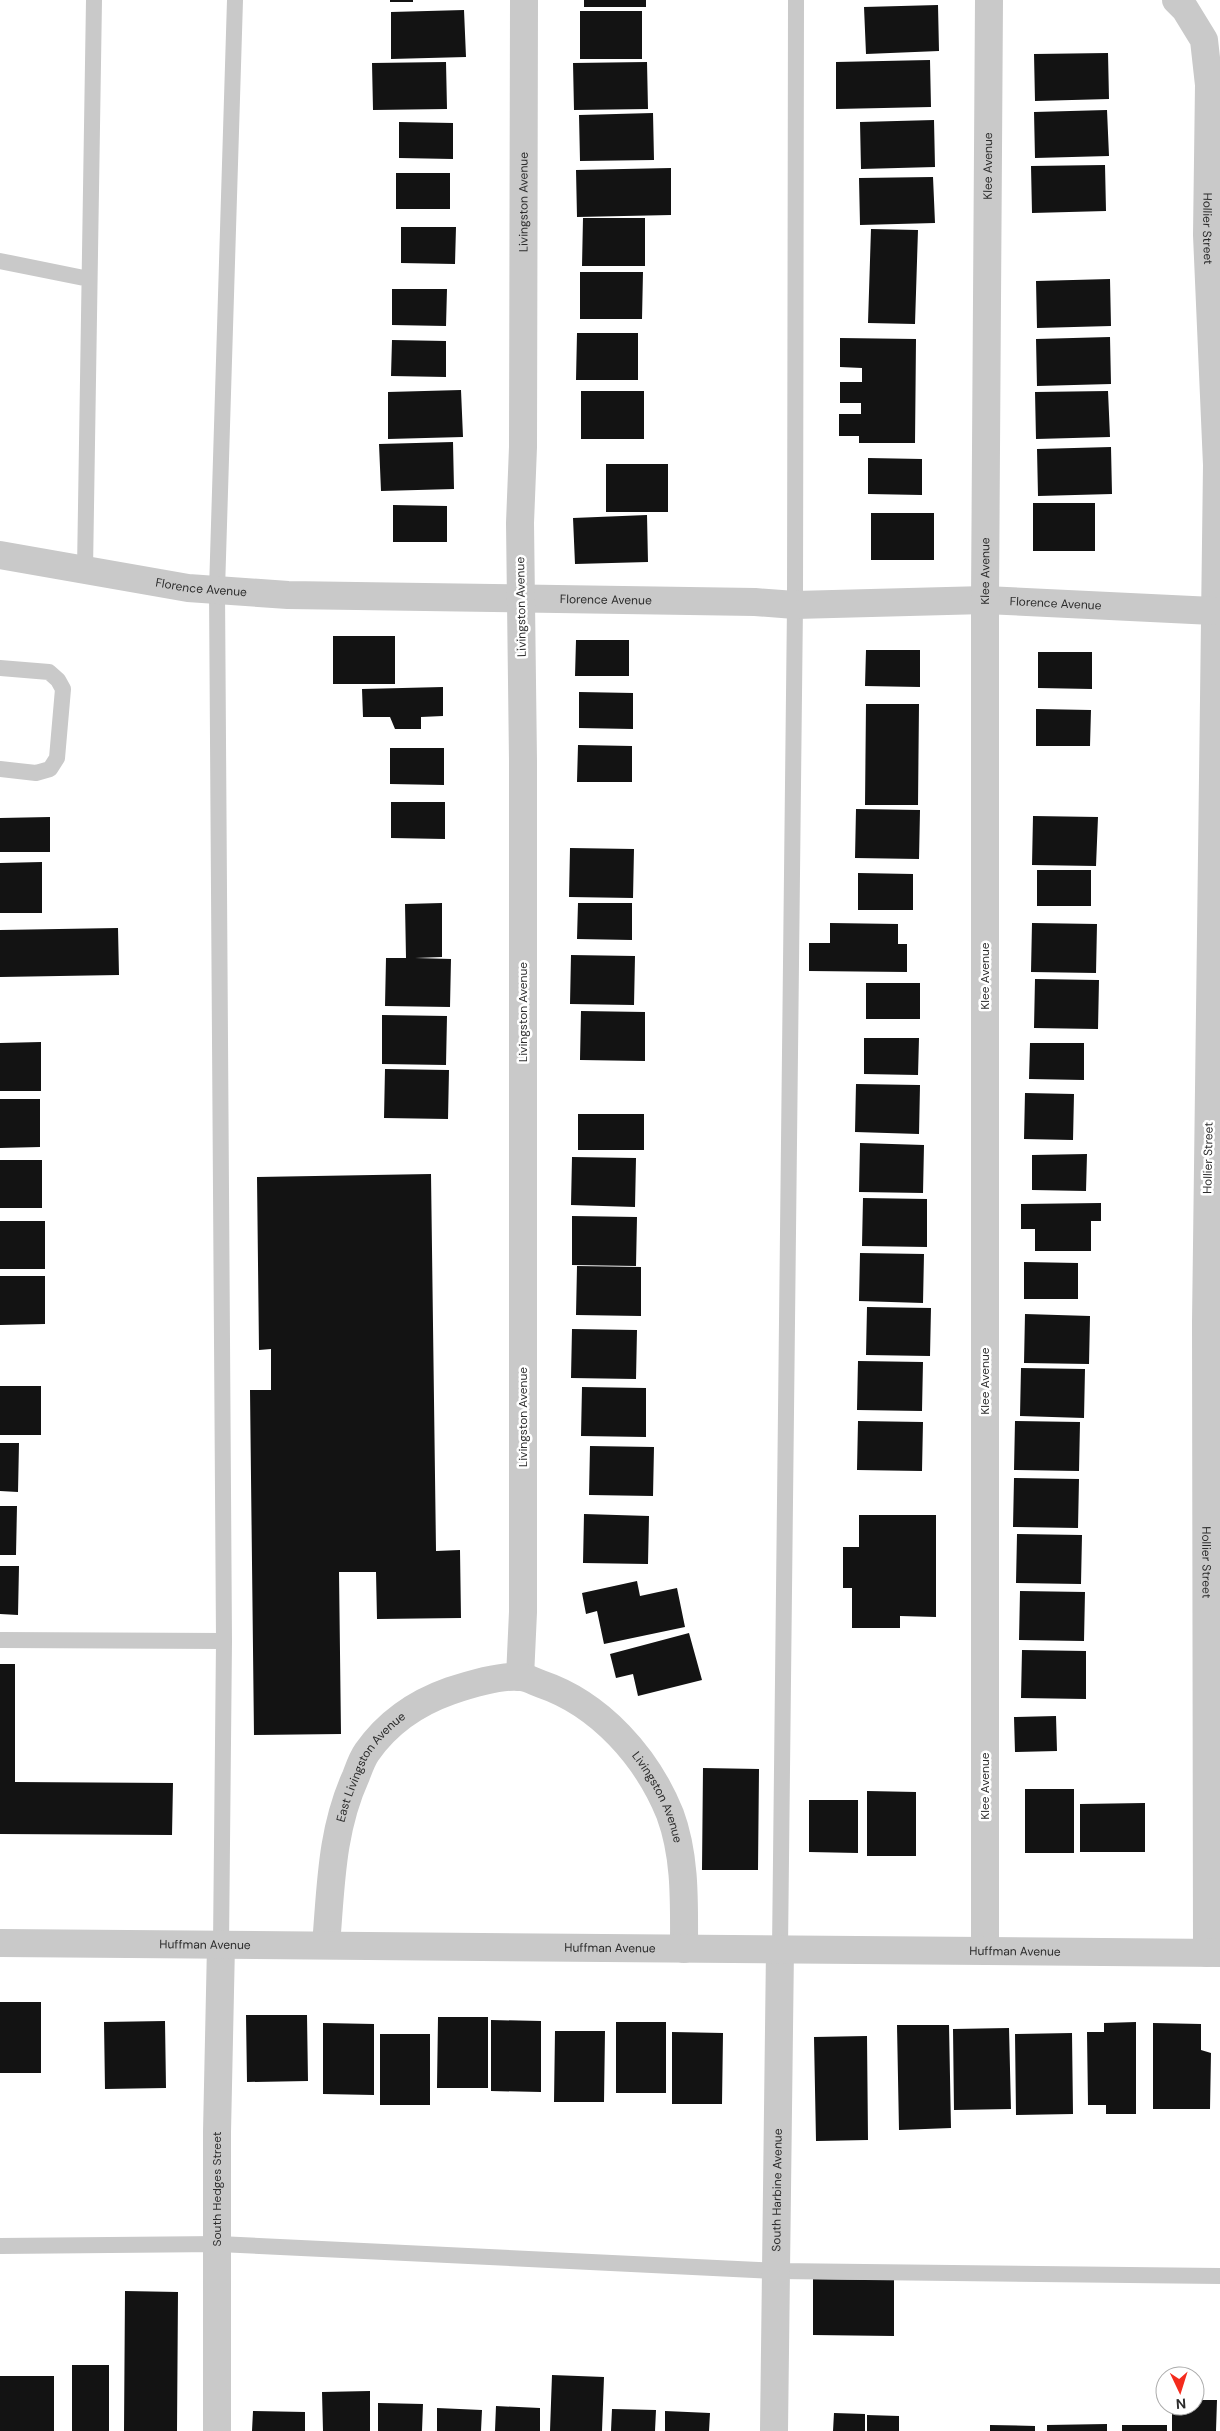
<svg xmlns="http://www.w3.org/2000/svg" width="1220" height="2431" font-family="'DM Sans',sans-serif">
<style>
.building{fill:#131313}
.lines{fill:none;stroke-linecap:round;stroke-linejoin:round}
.service{stroke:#c9c9c9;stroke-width:16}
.minor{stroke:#c9c9c9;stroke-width:28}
.tertiary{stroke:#c9c9c9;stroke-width:28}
.labels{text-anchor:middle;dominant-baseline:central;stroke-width:5;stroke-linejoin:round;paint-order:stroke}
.street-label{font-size:12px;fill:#2c2c2c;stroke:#fff}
</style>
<rect width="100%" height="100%" fill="#fff"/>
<path class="building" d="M390,0H413V2H390Z
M584,0H646V7H584Z
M938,5L939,51L866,54L864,7Z
M464,10L466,57L391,59V12Z
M580,11H642V59H580Z
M1108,53L1109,99L1035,101L1034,54Z
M930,60L931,107L836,109V62Z
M446,62L447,109L373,110L372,63Z
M647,62L648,109L574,110L573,63Z
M1107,110L1109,156L1035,158L1034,112Z
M653,113L654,160L580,161L579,115Z
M934,120L935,167L861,169L860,122Z
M399,122L453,123V159L399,158Z
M1105,165L1106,211L1032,213L1031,166Z
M671,168V215L577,217L576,170Z
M396,173H450V209H396Z
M933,177L935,223L860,225L859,178Z
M583,218H645V266H582Z
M401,227H456L455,264L401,263Z
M871,229L918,230L915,324L868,323Z
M580,272H643L642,319H580Z
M1110,279L1111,326L1037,328L1036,281Z
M392,289H447L446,326L392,325Z
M577,333H638V380H576Z
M1110,337L1111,384L1037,386L1036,339Z
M840,338L916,339L915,443H859V436H839V414H861V403H840V382H862V368L840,367Z
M392,340L446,341V377L391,376Z
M461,390L463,437L388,439V392Z
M581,391H644V439H581Z
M1108,391L1110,437L1036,439L1035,392Z
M453,442L454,489L381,491L379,444Z
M1111,447L1112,494L1038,496L1037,449Z
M868,458L922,459V495L868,494Z
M606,464H668V512H606Z
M1033,503H1095V551H1033Z
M393,505L447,506V542H393Z
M871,513H934V560H871Z
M647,515L648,562L575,564L573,518Z
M333,636H395V684H333Z
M576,640H629V676H575Z
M866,650H920V687L865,686Z
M1038,652H1092V689L1038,688Z
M443,687V716L421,717V729H395L390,717H363L362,689Z
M579,692L633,693V729L579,728Z
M866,704H919L918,805H865Z
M1036,709L1091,710L1090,746H1036Z
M578,745L632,746V782H577Z
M390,748H444V785L390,784Z
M391,802H445V839L391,838Z
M856,809L920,810L919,859L855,858Z
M1033,816L1098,817L1096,866L1032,865Z
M50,817V852H0V818Z
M570,848L634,849L633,898L569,897Z
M42,862V913H0V863Z
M1037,870H1091V906H1037Z
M858,873L913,874V910H858Z
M442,903V957L415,958L451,959L450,1007L385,1006L386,958H406L405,904Z
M578,903H632V940L577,939Z
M830,923L898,924V944H907V972L809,971V943H830Z
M1032,923L1097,924L1096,973L1031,972Z
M118,928L119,975L0,977V930Z
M571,955L635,956L634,1005L570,1004Z
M1035,979L1099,980L1098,1029L1034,1028Z
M866,983H920V1019H866Z
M581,1011L645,1012V1061L580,1060Z
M382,1015L447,1016L446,1065L382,1064Z
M864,1038H919L918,1075L864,1074Z
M41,1042V1091H0V1043Z
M1030,1043H1084V1080L1029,1079Z
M385,1069L449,1070L448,1119L384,1118Z
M856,1084L920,1085L919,1134L855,1132Z
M1025,1093L1074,1094L1073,1140L1024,1139Z
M0,1099H40V1147L0,1148Z
M578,1114H644V1150H578Z
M860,1143L924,1145L923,1193L859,1192Z
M1087,1154L1086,1191L1032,1190V1155Z
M572,1157L636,1158L635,1207L571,1205Z
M0,1160H42V1208H0Z
M431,1174L436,1551L460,1550L461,1618L377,1619L376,1572H339L341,1734L254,1735L250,1390H271V1349L259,1350L257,1177Z
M863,1198L927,1199V1247L862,1246Z
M1101,1203V1221H1091V1251H1035V1229H1021V1204Z
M572,1216L637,1217L636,1266L572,1265Z
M0,1221H45V1269H0Z
M860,1253L924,1254L923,1303L859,1301Z
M1024,1262L1078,1263V1299H1024Z
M577,1266L641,1267V1316L576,1315Z
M0,1276H45V1324L0,1325Z
M867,1307L931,1308L930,1356L866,1355Z
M1025,1314L1090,1316L1089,1364L1024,1363Z
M572,1329L637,1330L636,1379L571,1378Z
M858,1361L923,1362L922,1411L857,1410Z
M1021,1368L1085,1369L1084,1418L1020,1416Z
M0,1386H41V1435H0Z
M582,1387L646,1388V1437L581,1436Z
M858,1421L923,1422L922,1471L857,1470Z
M1015,1421L1080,1422L1079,1471L1014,1470Z
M0,1443H19L18,1492L0,1491Z
M590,1446L654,1447L653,1496L589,1495Z
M1014,1478L1079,1479L1078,1528L1013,1527Z
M0,1506H17L16,1555H0Z
M584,1514L649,1516L648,1564L583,1563Z
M859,1515H936V1617L900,1616V1628H852V1588H843V1547H859Z
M1017,1534L1082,1535L1081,1584L1016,1583Z
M0,1566H19L18,1615L0,1614Z
M637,1581L640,1596L677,1588L685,1627L604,1644L597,1611L586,1614L582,1593Z
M1020,1591L1085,1592L1084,1641L1019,1640Z
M689,1633L702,1680L638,1696L633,1674L616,1678L610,1654Z
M1022,1650L1086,1651V1699L1021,1698Z
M0,1664H15V1782L173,1783L172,1835L0,1834Z
M1056,1716L1057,1751L1015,1752L1014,1717Z
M703,1768L759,1769L758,1870H702Z
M1025,1789H1074V1853H1025Z
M867,1791L916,1792V1856H867Z
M809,1800H858V1853L809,1852Z
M1145,1803V1852H1080V1804Z
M0,2002H41V2073H0Z
M246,2015H307L308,2081L247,2082Z
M438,2017H488V2088H437Z
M491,2020L541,2021V2092L491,2091Z
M165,2021L166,2088L105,2089L104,2022Z
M616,2022H666V2093H616Z
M1136,2022V2114H1106V2105H1088L1087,2032H1104V2023Z
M323,2023L374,2024V2095L323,2094Z
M1153,2023L1201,2024V2050L1211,2053L1210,2109H1153Z
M897,2025H949L951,2128L899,2130Z
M1009,2028L1011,2109L954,2110L953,2029Z
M555,2031H605L604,2102H554Z
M672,2032L723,2033L722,2104H672Z
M1072,2033L1073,2114L1016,2115L1015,2034Z
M380,2034H430V2105H380Z
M867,2036L868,2140L816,2141L814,2037Z
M813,2279L894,2280V2336L813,2335Z
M125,2291L178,2292L177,2431H124Z
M72,2365H109V2431H72Z
M552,2375L604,2377L602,2431H550Z
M0,2376H54V2431H0Z
M370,2391V2431H323L322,2392Z
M1195,2400H1217L1216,2431H1172V2406H1195Z
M378,2403L423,2404L422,2431H378Z
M496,2406L540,2408V2431H495Z
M437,2408L482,2410L481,2431H437Z
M612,2409L656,2410L655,2431H611Z
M253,2411L305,2412V2431H252Z
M665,2411L710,2413L709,2431H665Z
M834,2413L865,2414V2431H833Z
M867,2415L899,2416V2431H867Z
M1107,2424V2431H1047V2425Z
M990,2425L1035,2426V2431H990Z
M1122,2425H1167V2431H1122Z"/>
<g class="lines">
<path class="service" d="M0,261L89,279
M85,570L94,0
M0,668L49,672L58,680L63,689L57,758L50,769L36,773L0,769
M0,1640L224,1641
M221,1945L224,1641L217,590L235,0
M780,1949L795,605L796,0
M0,2246L219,2244L777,2271L1220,2276"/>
<g class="minor">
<path id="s1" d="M1176,0L1185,9L1204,40L1209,85L1207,235L1217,465L1206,1323L1207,1953"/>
<path id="s2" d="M0,555L188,588L288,595L755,602L795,605L985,600L1213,611"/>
<path id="s3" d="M520,1677L523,1612V761L520,523L523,447L524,0"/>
<path id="s4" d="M326,1945C331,1886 331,1831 356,1776C359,1768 362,1759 367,1752C388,1722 416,1703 450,1691C468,1685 501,1675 520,1677C527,1677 535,1682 541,1684C600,1704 647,1757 670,1814C686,1857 684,1904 684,1949"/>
<path id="s5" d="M985,1951V600L989,0"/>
<path id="s6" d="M217,2431V2132L221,1945"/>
<path id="s7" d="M774,2431L780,1949"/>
</g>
<path class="tertiary" id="s8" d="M0,1943L1220,1953"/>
</g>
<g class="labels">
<g class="street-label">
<text stroke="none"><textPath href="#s5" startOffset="1785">Klee Avenue</textPath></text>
<text stroke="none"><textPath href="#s3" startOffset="1475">Livingston Avenue</textPath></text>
<text stroke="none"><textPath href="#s1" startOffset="238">Hollier Street</textPath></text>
<text stroke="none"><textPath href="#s5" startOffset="1380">Klee Avenue</textPath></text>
<text stroke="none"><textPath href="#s2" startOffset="204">Florence Avenue</textPath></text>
<text stroke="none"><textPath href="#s2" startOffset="609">Florence Avenue</textPath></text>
<text stroke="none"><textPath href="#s2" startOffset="1059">Florence Avenue</textPath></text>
<text transform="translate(521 607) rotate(-91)">Livingston Avenue</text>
<text transform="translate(985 976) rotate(-90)">Klee Avenue</text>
<text transform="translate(523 1012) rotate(-90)">Livingston Avenue</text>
<text transform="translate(1208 1158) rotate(-89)">Hollier Street</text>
<text transform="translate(985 1381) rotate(-90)">Klee Avenue</text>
<text transform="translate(523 1417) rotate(-90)">Livingston Avenue</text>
<text stroke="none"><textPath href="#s1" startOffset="1572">Hollier Street</textPath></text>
<text stroke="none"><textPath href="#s4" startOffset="188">East Livingston Avenue</textPath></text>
<text transform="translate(985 1786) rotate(-90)">Klee Avenue</text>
<text stroke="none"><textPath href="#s4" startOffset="566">Livingston Avenue</textPath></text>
<text stroke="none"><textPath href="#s8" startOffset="205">Huffman Avenue</textPath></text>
<text stroke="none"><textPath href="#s8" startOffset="610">Huffman Avenue</textPath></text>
<text stroke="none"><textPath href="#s8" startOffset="1015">Huffman Avenue</textPath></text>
<text stroke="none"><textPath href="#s6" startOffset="242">South Hedges Street</textPath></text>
<text stroke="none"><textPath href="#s7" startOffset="241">South Harbine Avenue</textPath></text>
</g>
</g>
<g transform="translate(1180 2391) rotate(176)"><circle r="24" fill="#ffffff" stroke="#ababab"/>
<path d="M0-4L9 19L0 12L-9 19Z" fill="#f42b1d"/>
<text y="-8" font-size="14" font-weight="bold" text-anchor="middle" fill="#2c2c2c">N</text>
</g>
</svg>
